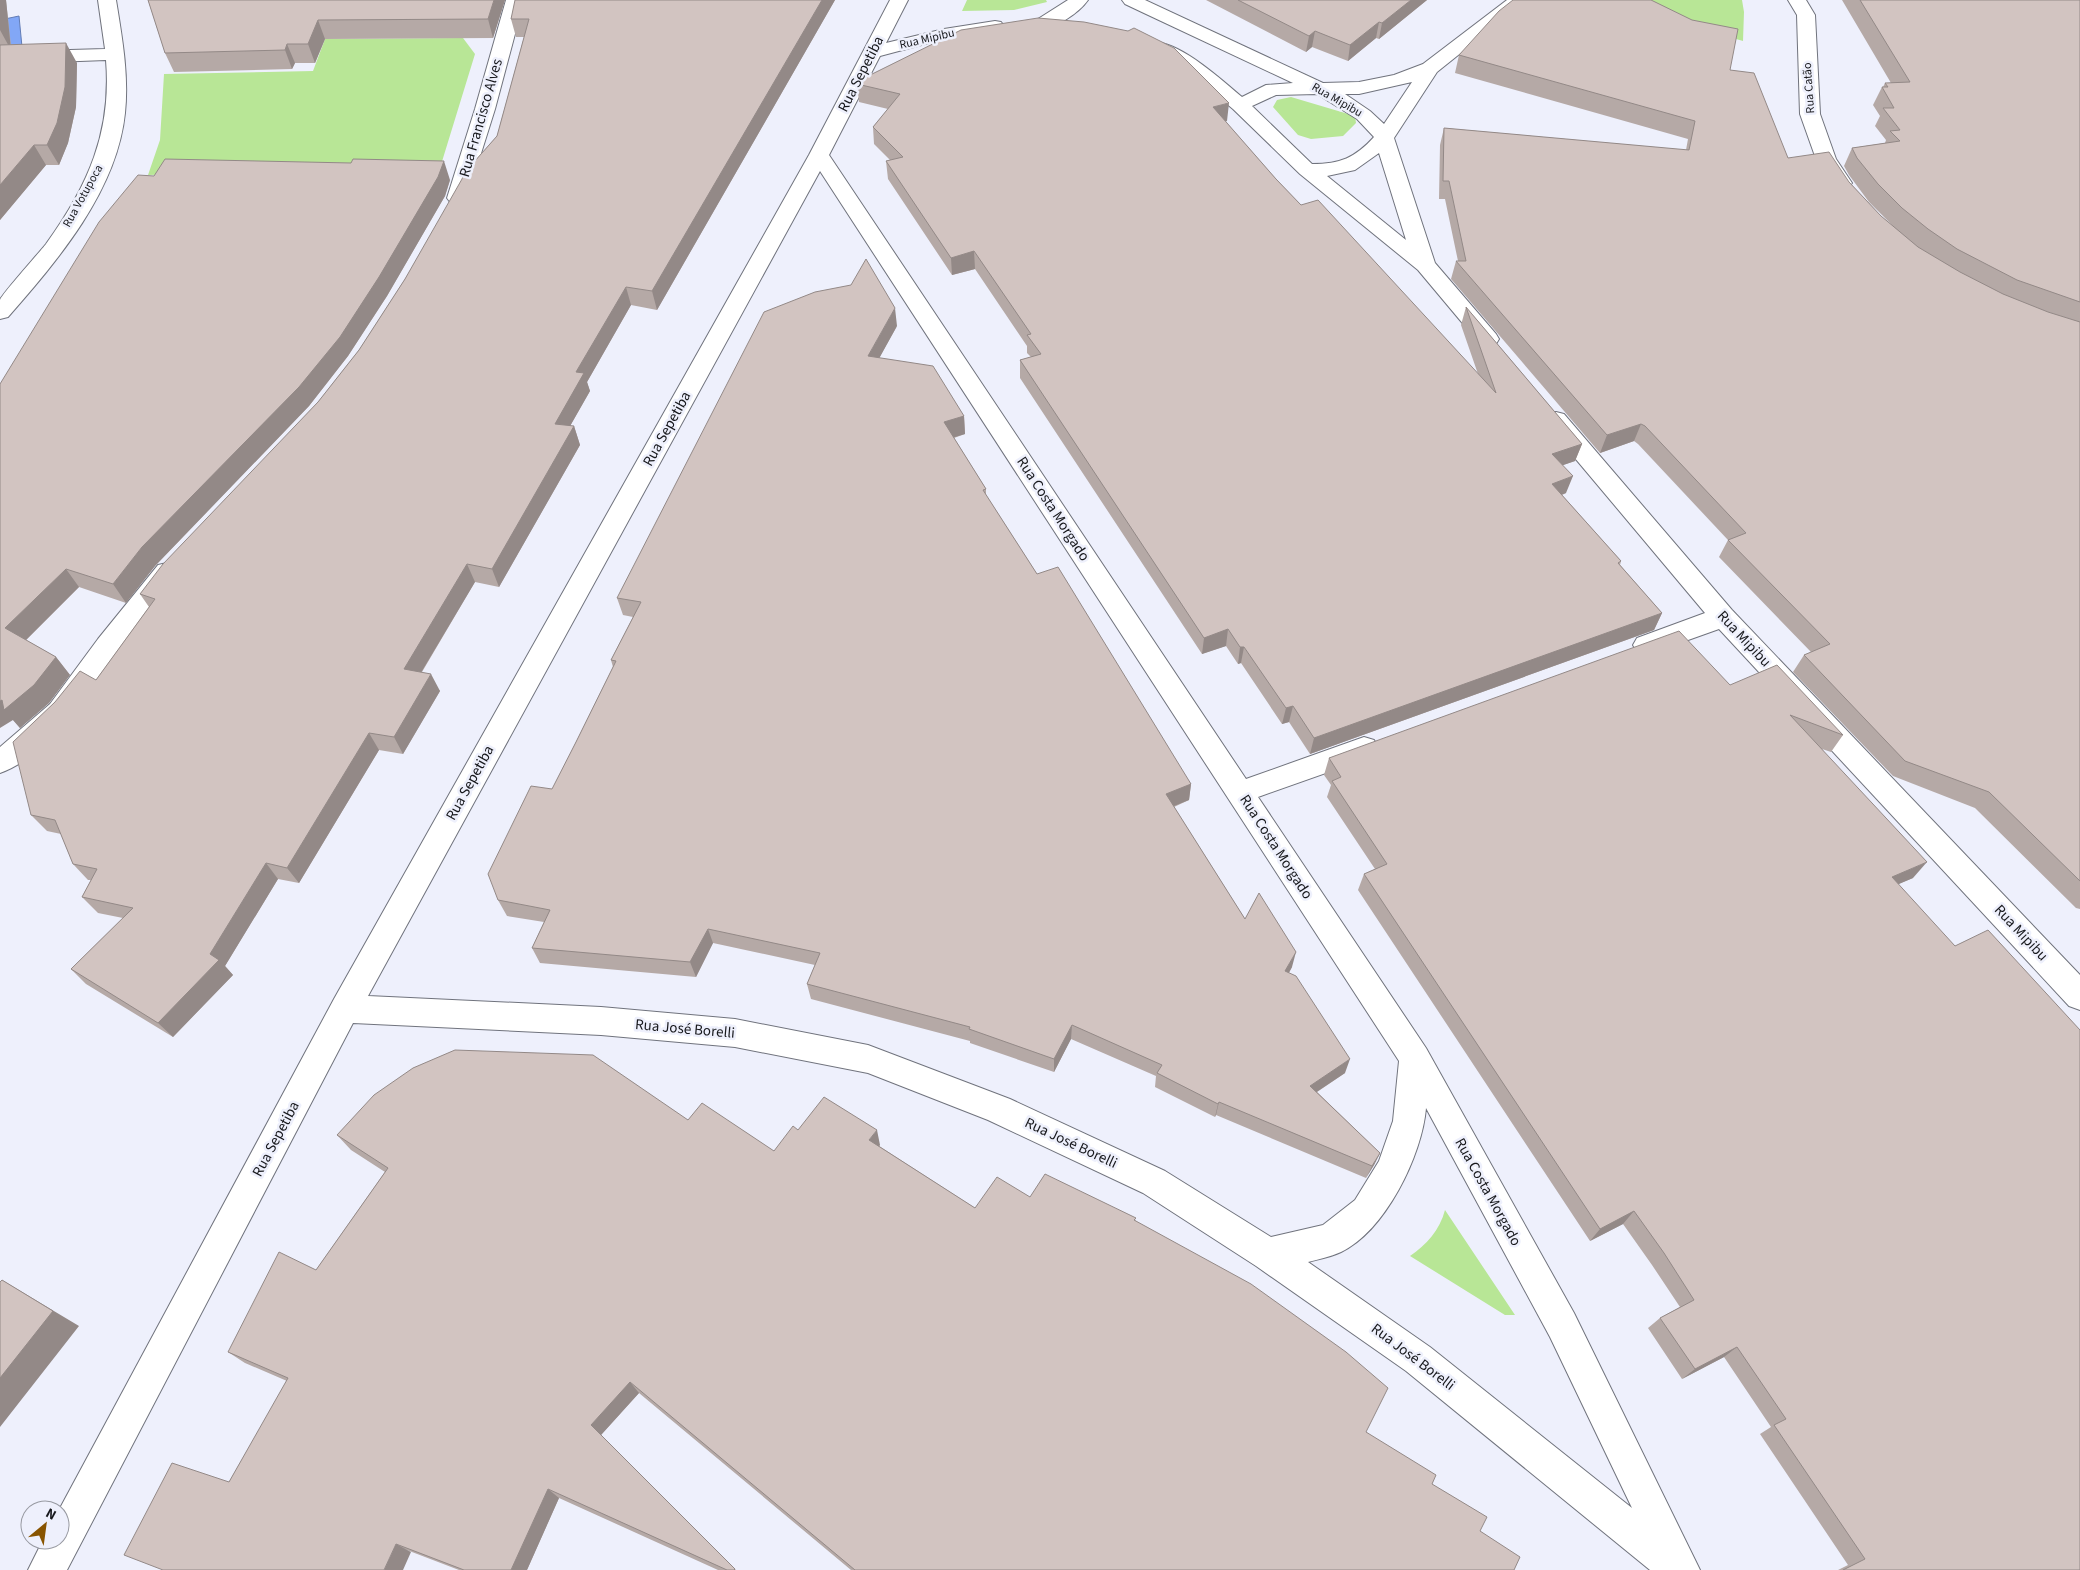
<svg xmlns="http://www.w3.org/2000/svg" width="2080" height="1570" font-family="'Source Sans 3',sans-serif">
<style>
.green{fill:#b8e696}
.water{fill:#82a7f6;stroke:#627cb5}
.lines{fill:none;stroke-linecap:round;stroke-linejoin:round}
.minor-casing{stroke:#70737d;stroke-width:2}
.minor{fill:#fff;fill-rule:evenodd}
.wall{fill:#b5a9a6}
.shaded-wall{fill:#938987}
.building{fill:#d2c4c1;stroke:#938987}
.labels{text-anchor:middle;dominant-baseline:central;stroke-width:5;stroke-linejoin:round;paint-order:stroke}
.far-street-label{font-size:12px;fill:#17181c;stroke:#eef0fc}
.street-label{font-size:15px;fill:#17181c;stroke:#eef0fc}
</style>
<rect width="100%" height="100%" fill="#eef0fc"/>
<path class="green" d="M967,0H1046L1047,2L1014,10L962,11Z
M1633,0H1742L1744,12L1743,41L1660,17Z
M463,38L475,54L440,168L148,175L160,140L164,74L313,71L325,39Z
M1291,97L1355,116L1356,123L1343,136L1311,139L1298,135L1273,107L1277,100Z
M1445,1210L1515,1315H1505L1410,1256C1426,1245 1440,1230 1445,1210Z"/>
<path class="water" d="M19,16L22,47H0V20Z"/>
<g class="lines">
<g class="minor-casing">
<path id="minor" d="M98,0H116C122,37 129,75 125,113C117,191 58,260 8,317L0,319C0,313 0,306 0,300C1,295 39,253 46,244C88,186 112,132 106,60L0,64V52L105,49Z
M506,0H524L495,109L467,198L464,202L457,204L450,202L447,198L475,109Z
M890,0H908L886,43L944,29L995,21L1001,22L1004,26L1001,30L995,31L944,39L880,56L829,155L1246,779L1364,737L1374,740L1378,748L1374,756L1258,797L1426,1048L1574,1313L1700,1570H1650L1406,1371L1256,1266L1143,1193L988,1120L868,1073L735,1047L601,1035L353,1023L67,1570H28L43,1540H60L59,1510L334,999L809,155ZM820,171L1399,1061L1393,1121L1379,1161L1355,1200L1323,1225L1271,1237L1165,1171L1010,1099L868,1045L735,1019L601,1007L368,996ZM1426,1108L1550,1337L1632,1508L1430,1347L1308,1262C1319,1259 1330,1257 1341,1252C1385,1231 1422,1156 1426,1108Z
M1068,0H1088C1079,13 1053,31 1038,27L1035,23L1038,19Z
M1122,0H1145L1323,83L1359,82L1394,75L1423,64L1507,0H1527L1437,72L1394,138L1435,263L1496,334L1499,339L1496,344L1488,346L1480,344L1418,270L1300,174L1233,109L1185,69L1151,51L1148,47L1151,43C1175,37 1223,81 1242,97L1266,85L1293,83L1144,13L1125,4ZM1412,82L1384,124L1370,111L1345,94H1359ZM1276,95L1317,94L1357,119L1374,137C1355,158 1340,164 1312,164L1252,106ZM1379,153L1406,240L1327,176L1355,170Z
M1788,0H1806L1815,15L1820,114L1836,159L1852,183L1849,187L1842,189L1835,187L1816,159L1800,114L1797,15Z
M1556,412L1564,414L1732,610L2080,975V1010L2069,1006L1719,629L1646,655L1637,652L1633,645L1637,638L1705,613L1548,426L1545,420L1548,414Z
M167,563L176,565L179,572L176,579C156,603 135,628 116,653C87,692 47,757 0,773V747L50,704L98,639L158,565Z"/>
</g>
<use href="#minor" class="minor"/>
</g>
<path class="wall" d="M0,0H6L11,45L77,63L76,107L68,143L59,165H46L0,220Z
M148,0H505L493,38L325,39L315,63H295L292,69L174,72L165,53Z
M516,0H835L657,310L631,305L587,382L590,391L570,426H574L580,445L499,587L475,582L422,672L440,691L403,754L379,750L299,883L278,879L225,966L233,975L173,1037L86,984L71,969L123,918L98,913L82,897L91,880H88L73,864L61,834L47,831L31,815L96,680L149,607L140,594L318,402L359,350L405,279L474,162L497,136L524,37H516L511,19Z
M1206,0H1427L1379,39L1376,38L1348,61L1312,47L1306,52Z
M1842,0H2080V909L2076,908L1975,808L1893,776L1793,672L1804,655L1811,652L1719,557L1728,540L1638,444L1634,441L1600,453L1451,279L1456,261H1458L1445,199H1439L1440,145L1444,128L1686,150L1688,139L1455,73L1459,55L1730,70L1788,158L1849,182L1881,216L1893,226L1869,202L1849,175L1844,166L1852,148L1885,143L1886,140L1875,126L1880,116L1873,105L1882,87H1883L1885,83H1891Z
M857,84L1227,121H1225L1276,179L1301,205L1478,374L1461,325L1466,307L1582,444L1575,461L1563,465L1566,493L1562,495L1621,561L1620,565L1662,613L1654,630L1310,754L1289,722L1282,724L1241,663L1238,664L1226,646L1202,654L1020,378V360L1031,357L1027,353V346L975,269L952,275L888,179L886,161L890,160L874,144L873,127L888,109L859,102Z
M450,180L445,196L387,296L348,356L309,406L155,566L126,603L79,587L26,640L56,657L70,675L49,703L20,728L13,720L0,384Z
M897,326L879,358L964,416L965,434L954,438L986,489V495L1037,574L1191,784L1189,800L1174,807L1245,919L1292,967L1289,973L1345,1073L1317,1092L1380,1153L1374,1165L1366,1178L1216,1115L1215,1117L1155,1087L1156,1076L1071,1039L1054,1072L970,1043V1041L811,999L807,984L815,965L713,943L696,977L540,963L532,948L544,922L507,916L498,900L613,667L611,660L633,617L623,615L617,598Z
M1730,685L1843,735L1831,752L1822,749L1913,878L1898,884L2080,1570H1838L1848,1565L1760,1434L1771,1427L1724,1357L1682,1379L1648,1328L1660,1318L1680,1307L1652,1265L1623,1224L1590,1241L1358,890L1364,874L1375,869L1327,797L1331,785L1324,775L1329,758Z
M688,1120L774,1151L798,1130L880,1145L879,1146L975,1208L1030,1197L1136,1218L1135,1220L1366,1432L1432,1484L1480,1531L1514,1570H851L639,1393L601,1435L736,1570H718L559,1498L527,1570H459L229,1482L287,1381L245,1363L228,1352L316,1270L385,1172L351,1150L337,1135Z"/>
<path class="shaded-wall" d="M0,0H6L11,50L0,30Z
M494,0H505L493,38L488,19Z
M822,0H835L657,310L652,291Z
M1411,0H1427L1379,39L1382,23Z
M318,20L325,39L315,63L308,44Z
M1379,22L1376,38L1348,61L1350,45Z
M1315,31L1312,47L1306,52L1309,36Z
M66,43L77,63L76,107L68,143L59,165L47,145Z
M287,44L295,63L292,69L285,50Z
M1229,103L1227,121L1211,125L1213,107Z
M34,145L46,165L0,220V185Z
M444,161L450,180L445,196L387,296L348,356L309,406L155,566L126,603L113,584Z
M974,251L975,269L952,275L951,258Z
M626,287L631,305L587,382L590,391L561,442L555,424L576,372Z
M895,308L897,326L870,375L868,356Z
M964,416L965,434L945,440L944,422Z
M1641,424L1634,441L1600,453L1607,435Z
M574,426L580,445L499,587L492,569Z
M1582,444L1575,461L1546,471L1552,454Z
M1573,476L1566,493L1545,501L1552,484Z
M467,564L475,582L413,686L404,669Z
M66,569L79,587L20,646L5,628Z
M1662,613L1654,630L1310,754L1314,738Z
M1228,629L1226,646L1202,654L1204,638Z
M1240,647H1244L1241,663L1238,664Z
M56,657L70,675L49,703L20,728L13,720L0,728V701Z
M431,674L440,691L403,754L394,737Z
M1293,706L1289,722L1282,724L1286,708Z
M369,733L379,750L299,883L287,868Z
M1191,784L1189,800L1164,810L1166,794Z
M1927,862L1913,878L1878,893L1892,877Z
M266,863L278,879L225,966L233,975L173,1037L158,1023L210,954Z
M708,929L713,943L696,977L690,962Z
M1296,952L1292,967L1281,986L1285,971Z
M1072,1025L1071,1039L1054,1072V1059Z
M1350,1059L1345,1073L1306,1099L1310,1086Z
M1219,1102L1216,1115L1215,1117L1218,1104Z
M877,1130L880,1145L872,1155L869,1140Z
M1380,1153L1374,1165L1366,1178L1372,1166Z
M1634,1211L1623,1224L1590,1241L1600,1229Z
M2,1280L79,1326L0,1427V1378Z
M1737,1347L1724,1357L1682,1379L1695,1369Z
M630,1382L639,1393L601,1435L591,1425Z
M548,1489L559,1498L527,1570H511Z
M396,1544L411,1552L403,1570H384Z"/>
<path class="building" d="M148,0H494L488,19L318,20L308,44H287L285,50L165,53Z
M515,0H822L652,291L626,287L576,372L584,373L555,424L574,426L492,569L467,564L404,669L431,674L394,737L369,733L287,868L266,863L210,954L219,960L158,1023L71,969L133,908L82,897L97,869L73,864L55,820L31,815L13,742L55,702L80,671L96,680L155,599L140,594L163,564L318,402L359,350L405,279L462,179L468,162H474L497,136L529,19H511Z
M1238,0H1411L1382,23L1379,22L1350,45L1315,31L1309,36Z
M1513,0H1651L1692,20L1738,29L1730,70L1754,73L1788,158L1829,152L1849,182L1881,216L1918,247L1960,272L2003,294L2048,312L2080,322V881L1989,792L1905,761L1804,655L1830,644L1728,540L1746,533L1645,426L1641,424L1607,435L1456,261H1466L1449,181H1443L1444,128L1689,150L1695,121L1459,55L1499,11Z
M1860,0H2080V302L2017,280L1957,249L1928,229L1902,208L1878,184L1857,158L1852,148L1900,141L1890,131L1900,130L1883,108H1894L1882,87H1888L1885,83L1910,82Z
M1038,18L1084,22L1128,31L1134,28L1174,48L1229,103L1213,107L1276,179L1301,205L1318,200L1496,393L1466,307L1582,444L1552,454L1573,476L1552,484L1621,561L1618,563L1662,613L1314,738L1293,706L1286,708L1244,647H1240L1228,629L1204,638L1020,360L1041,354L1027,335L1031,334L974,251L951,258L886,161L903,157L873,127L900,94L857,84L858,81L961,30Z
M66,43L65,87L57,123L47,145H34L0,185V45Z
M165,159L351,163L353,159L444,161L438,177L379,277L340,337L299,387L142,547L113,584L66,569L5,628L56,657L34,685L4,710L2,700L0,701V384L99,222L138,175L154,176Z
M866,259L895,308L868,356L933,366L964,416L944,422L986,489L983,490L1037,574L1058,567L1191,784L1166,794L1245,919L1259,893L1296,952L1285,971L1296,976L1350,1059L1310,1086L1380,1153L1372,1166L1219,1102L1218,1104L1157,1073L1162,1065L1072,1025L1054,1059L969,1029L970,1027L807,984L820,953L708,929L690,962L532,948L550,910L498,900L488,874L531,786L552,789L576,742L616,661L611,660L641,602L617,598L764,312L815,292L851,285Z
M1679,631L1730,685L1777,665L1843,735L1790,715L1927,862L1892,877L1955,946L1988,930L2080,1030V1570H1843L1865,1559L1774,1425L1786,1419L1737,1347L1695,1369L1660,1318L1694,1300L1664,1253L1634,1211L1600,1229L1364,874L1387,864L1332,781L1341,777L1329,758Z
M455,1050L593,1055L688,1120L702,1103L774,1151L793,1126L798,1130L824,1097L877,1130L869,1140L975,1208L997,1177L1030,1197L1045,1174L1136,1218L1134,1220L1251,1284L1346,1352L1388,1388L1366,1432L1436,1475L1432,1484L1487,1517L1480,1531L1520,1557L1514,1570H855L630,1382L591,1425L735,1569L734,1570H727L548,1489L511,1570H464L396,1544L384,1570H163L124,1555L172,1463L229,1482L288,1378L228,1352L279,1252L316,1270L388,1168L337,1135L374,1095L413,1068Z
M2,1280L53,1311L0,1378V1282Z"/>
<g class="labels">
<g class="far-street-label">
<text transform="translate(927 39) rotate(-13)">Rua Mipibu</text>
<text transform="translate(1809 88) rotate(-94)">Rua Catão</text>
<text transform="translate(1337 100) rotate(30)">Rua Mipibu</text>
<text transform="translate(83 196) rotate(-61)">Rua Votupoca</text>
</g>
<g class="street-label">
<text transform="translate(861 74) rotate(-63)">Rua Sepetiba</text>
<text transform="translate(481 118) rotate(-74)">Rua Francisco Alves</text>
<text transform="translate(667 429) rotate(-61)">Rua Sepetiba</text>
<text transform="translate(1053 509) rotate(57)">Rua Costa Morgado</text>
<text transform="translate(1744 639) rotate(47)">Rua Mipibu</text>
<text transform="translate(470 783) rotate(-61)">Rua Sepetiba</text>
<text transform="translate(1276 847) rotate(57)">Rua Costa Morgado</text>
<text transform="translate(2021 933) rotate(47)">Rua Mipibu</text>
<text transform="translate(685 1029) rotate(5)">Rua José Borelli</text>
<text transform="translate(276 1139) rotate(-62)">Rua Sepetiba</text>
<text transform="translate(1071 1143) rotate(25)">Rua José Borelli</text>
<text transform="translate(1488 1192) rotate(61)">Rua Costa Morgado</text>
<text transform="translate(1413 1357) rotate(37)">Rua José Borelli</text>
</g>
</g>
<g transform="translate(45 1525) rotate(29)"><circle r="24" fill="#eef0fc" stroke="#989aa2"/>
<path d="M0-4L9 19L0 12L-9 19Z" fill="#885400"/>
<text y="-8" font-size="14" font-weight="bold" text-anchor="middle" fill="#17181c">N</text>
</g>
</svg>
